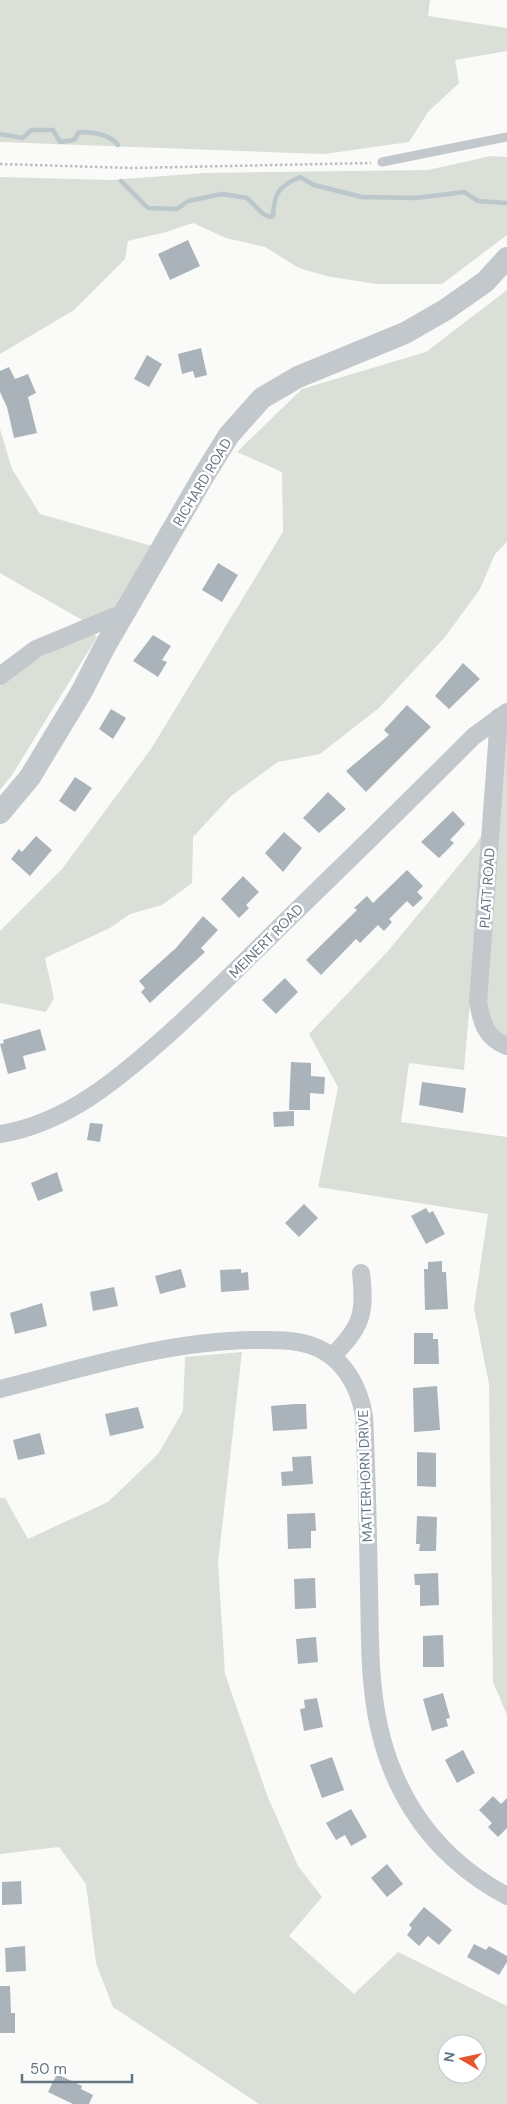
<svg xmlns="http://www.w3.org/2000/svg" width="507" height="2104" font-family="'DM Sans',sans-serif">
<style>
.green{fill:#dadfd7;fill-rule:evenodd}
.lines{fill:none;stroke-linecap:round;stroke-linejoin:round}
.stream{stroke:#bbc7cb;stroke-width:4.5}
.building{fill:#aab3b9}
.path{stroke:#bbbfc2;stroke-width:2.5;stroke-dasharray:2.5 2.5;stroke-linecap:butt}
.service{stroke:#c3c8cc;stroke-width:9}
.minor{stroke:#c3c8cc;stroke-width:18}
.tertiary{stroke:#c3c8cc;stroke-width:22}
.labels{text-anchor:middle;dominant-baseline:central;stroke-width:5;stroke-linejoin:round;paint-order:stroke}
.street-label{font-size:14px;fill:#657683;stroke:#fff}
</style>
<rect width="100%" height="100%" fill="#fafaf8"/>
<path class="green" d="M0,0H430L428,16L507,28V51L455,60L459,83L428,112L409,142L324,154L0,142Z
M491,156L507,157V235L442,284H376L326,276L299,268L265,247L226,238L193,223L166,232L128,241L125,259L74,310L0,354V177L111,180L205,173L428,170Z
M507,290V542L495,554L480,589L445,637L379,708L320,754L278,762L231,796L193,837L192,883L162,905L130,914L110,928L45,958L54,998L46,1012L0,1003V931L62,869L151,749L283,532L282,472L237,452L302,389L426,352Z
M0,429L12,469L40,514L152,546L122,603L84,621L0,573Z
M94,633L97,637L12,775L0,790V686C15,665 69,645 94,633Z
M507,727V1036H504L488,1019L482,996Z
M485,831L464,1070L409,1063L401,1122L507,1137V1715L493,1682L489,1384L474,1308L488,1214L318,1187L338,1087L309,1034L388,951L473,848Z
M242,1352L218,1563L225,1674L267,1795L298,1866L322,1897L289,1936L354,1994L398,1952L507,2006V2104H259L113,2007L96,1963L86,1884L59,1847L0,1854V1498H5L28,1539L108,1502L158,1454L183,1411L185,1357ZM447,2044H477V2074H447Z"/>
<g class="lines">
<path class="stream" d="M0,134L23,138L31,130H53L60,142L74,140L79,132C91,132 110,134 118,145
M121,181L148,208L177,209L188,201L222,194L247,198L263,214L270,217L273,216C274,193 279,186 300,177L314,185L362,197L416,198L464,192L478,201L507,203"/>
</g>
<path class="building" d="M188,240L200,266L170,280L158,254Z
M201,348L207,375L195,378L193,371L182,374L178,354Z
M147,355L162,364L149,387L134,379Z
M9,367L15,379L28,374L36,393L28,397L37,433L14,438L7,407L0,392V371Z
M218,563L238,575L222,602L202,590Z
M153,635L171,646L162,660L167,662L158,677L133,661Z
M463,663L480,679L449,709L435,696Z
M407,705L431,727L366,792L346,771L389,735L384,730Z
M111,709L126,718L113,739L99,729Z
M75,777L92,788L75,812L59,801Z
M328,792L346,809L319,833L303,818Z
M453,811L465,824L450,840L454,843L439,858L421,842Z
M284,832L302,848L283,872L265,853Z
M36,836L52,850L30,876L11,859L19,849L22,852Z
M407,870L423,886L417,892L423,898L413,907L407,901L389,919L392,922L384,931L378,925L360,943L356,939L321,975L306,960L357,910L354,908L367,896L373,903Z
M243,876L259,892L246,905L249,908L239,918L221,899Z
M203,916L218,930L201,948L205,952L150,1003L141,992L145,988L139,981L176,948Z
M285,978L298,992L276,1014L262,1000Z
M40,1029L46,1050L23,1056L26,1069L8,1074L0,1044L4,1043L3,1040Z
M291,1062L311,1063V1076L325,1077L324,1094L310,1093V1110H289Z
M422,1082L466,1088L463,1113L419,1105Z
M294,1111V1126L274,1127L273,1112Z
M90,1123L103,1124L100,1142L87,1140Z
M57,1172L63,1191L38,1201L31,1183Z
M304,1204L318,1218L299,1237L285,1223Z
M426,1208L429,1213L433,1211L445,1234L426,1244L411,1216Z
M442,1261V1272H446L448,1309L425,1310L424,1269H428V1262Z
M181,1269L186,1287L160,1294L155,1276Z
M241,1269V1273L248,1272L249,1290L221,1292L220,1270Z
M114,1287L118,1306L93,1311L90,1292Z
M42,1303L47,1326L15,1334L10,1313Z
M414,1333H433V1339H438L439,1364H414Z
M437,1386L440,1430L414,1432L413,1388Z
M295,1404H306L307,1429L273,1431L271,1406Z
M138,1407L144,1428L110,1436L105,1414Z
M40,1433L45,1454L18,1460L13,1440Z
M417,1452L436,1453V1487L417,1486Z
M311,1456L313,1484L282,1486L281,1472L293,1471L292,1457Z
M315,1513L316,1531H311V1548L288,1549L287,1514Z
M417,1516L437,1517L436,1551H419L420,1544H416Z
M438,1573L439,1605L420,1606V1585H415L414,1574Z
M315,1578L316,1608L295,1609L294,1579Z
M443,1635L444,1667H423V1636Z
M316,1637L318,1662L298,1664L296,1639Z
M443,1693L450,1718L446,1719L448,1726L432,1731L423,1699Z
M317,1698L323,1727L304,1731L300,1709L305,1708L304,1700Z
M463,1750L475,1773L457,1783L445,1760Z
M332,1757L344,1790L322,1798L310,1765Z
M493,1796L501,1804L507,1798V1828L498,1837L488,1827L492,1823L479,1810Z
M351,1809L367,1837L351,1846L345,1835L336,1840L326,1823Z
M387,1864L403,1884L387,1897L371,1878Z
M21,1881L22,1904L2,1905V1882Z
M424,1907L452,1930L439,1945L428,1936L419,1946L407,1935L412,1928L409,1925Z
M474,1944L486,1950L489,1946L507,1956V1962L499,1975L467,1957Z
M25,1946L26,1971L6,1972L5,1948Z
M0,1986H10L11,2013H15V2033H0Z
M57,2074L82,2086L81,2089L93,2095L89,2104H73L48,2092Z"/>
<g class="lines">
<path class="path" d="M0,164L132,168L371,163"/>
<path class="service" d="M382,162L507,137"/>
<path class="minor" d="M0,676L36,649L125,612
M499,717L478,1002C482,1024 486,1038 507,1046
M0,1134C69,1123 121,1076 172,1031C212,995 250,956 289,918C351,858 413,797 474,736L507,712
M332,1357C361,1326 366,1316 361,1273
M0,1389C84,1368 167,1341 253,1340C272,1340 291,1339 310,1345C342,1355 359,1385 364,1416C367,1474 368,1532 369,1590C370,1623 369,1657 373,1689C382,1780 426,1853 507,1896"/>
<path class="tertiary" d="M0,813L30,777L82,691L104,648L203,477L229,435L262,398L298,377L405,333L445,310L485,282L507,258"/>
</g>
<g class="labels">
<g class="street-label">
<text transform="translate(202 482) rotate(-59)">RICHARD ROAD</text>
<text transform="translate(487 888) rotate(-86)">PLATT ROAD</text>
<text transform="translate(266 941) rotate(-45)">MEINERT ROAD</text>
<text transform="translate(365 1476) rotate(-92)">MATTERHORN DRIVE</text>
</g>
</g>
<g transform="translate(462 2059) rotate(279)"><circle r="24" fill="#ffffff" stroke="#c1c8cd"/>
<path d="M0-4L9 19L0 12L-9 19Z" fill="#e4572e"/>
<text y="-8" font-size="14" font-weight="bold" text-anchor="middle" fill="#657683">N</text>
</g>
<path d="M22 2074v8h110v-8" fill="none" stroke="#657683" stroke-width="2.5"/>
<text x="30" y="2074" font-size="15" fill="#657683" stroke="#ffffff" stroke-width="4" paint-order="stroke">50 m</text>
</svg>
